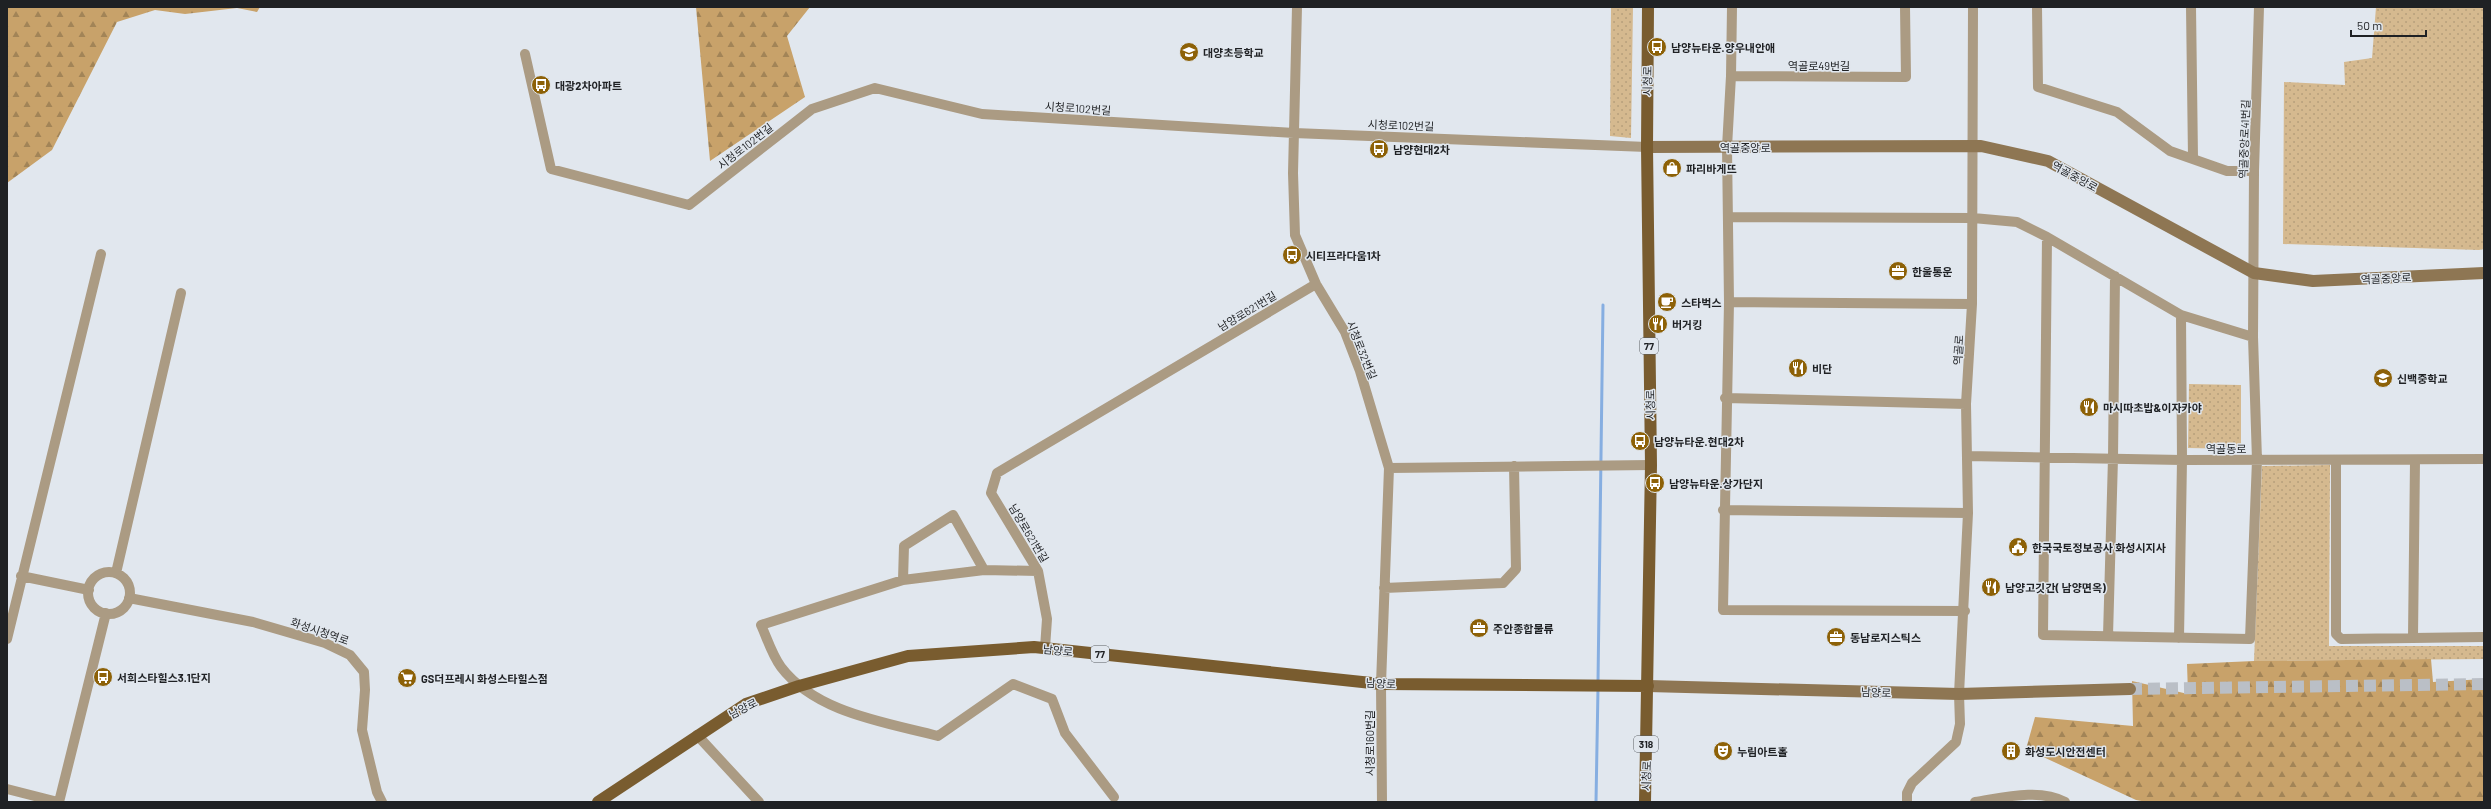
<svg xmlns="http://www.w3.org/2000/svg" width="2491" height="809" font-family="Barlow,'Noto Sans KR',sans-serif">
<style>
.green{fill:url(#green-dots)}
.forest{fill:url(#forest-firs)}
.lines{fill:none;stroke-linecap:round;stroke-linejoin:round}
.stream{stroke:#86aee1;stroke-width:3}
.secondary-tunnel{stroke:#babfc6;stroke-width:12;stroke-dasharray:12 6;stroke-linecap:butt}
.street{stroke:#ab9b83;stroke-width:10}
.secondary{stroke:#8e7653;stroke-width:12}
.primary{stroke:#795c2f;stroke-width:12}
.labels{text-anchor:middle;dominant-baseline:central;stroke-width:3;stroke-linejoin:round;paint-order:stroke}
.shield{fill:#e1e7ee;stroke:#595c61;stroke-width:1}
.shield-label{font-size:10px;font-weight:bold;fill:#1f2124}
.poi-label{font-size:11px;font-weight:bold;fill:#1f2124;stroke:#e1e7ee;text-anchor:start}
.street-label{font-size:11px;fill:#1f2124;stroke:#e1e7ee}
</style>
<defs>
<pattern id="green-dots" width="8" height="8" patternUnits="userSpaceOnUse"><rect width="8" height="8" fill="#d5b98f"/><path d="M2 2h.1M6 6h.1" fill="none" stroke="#b69f7b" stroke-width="1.8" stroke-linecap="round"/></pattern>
<pattern id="forest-firs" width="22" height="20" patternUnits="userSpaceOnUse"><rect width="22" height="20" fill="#c8a26a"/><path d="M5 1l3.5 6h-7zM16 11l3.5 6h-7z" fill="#a28457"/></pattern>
</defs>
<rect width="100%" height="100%" fill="#e1e7ee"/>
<path class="green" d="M1611,7H1633L1631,138L1610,136Z
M2376,7H2484V249L2479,250L2283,244L2284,82L2345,85L2344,62L2372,58Z
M2189,384L2241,385V449L2188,448Z
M2330,465L2329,646H2484V659L2254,661L2262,466Z"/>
<path class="forest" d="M7,7H260L257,12L237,8L185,14L155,10L117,22L52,150L7,183Z
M696,7H810L787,36L805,97L710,161Z
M2431,659L2433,682L2484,679V802H2147L2136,800L2026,749L2035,717L2133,726L2132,681L2188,694L2187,664L2254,661Z"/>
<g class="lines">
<path class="stream" d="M1598,682L1603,305
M1596,802L1598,688"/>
<path class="secondary-tunnel" d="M2130,689L2484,684"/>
<path class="street" d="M1297,7L1293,173L1295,235L1316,284L1345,332L1360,371L1389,468L1381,684L1382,802
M1732,7L1731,76L1906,77L1905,7
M2037,7L2038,87L2117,112L2170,151L2227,171H2254
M2191,7L2193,158
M525,54L551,169L689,205L812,109L875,88L982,114L1294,133L1647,147
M1731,76L1727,147L1729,302L1723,610L1965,611
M1728,217L1973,218L2017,222L2047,237L2181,315L2253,337
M2047,237L2043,635L2250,639L2257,460L2253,337L2254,171L2259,7
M1729,302L1972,304
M1725,398L1966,404
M1968,456L2182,460L2484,459
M2336,460V634L2341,639L2484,637
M1389,468L1651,465
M1723,510L1968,513
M1038,571L1047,619L1045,648
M88 593a21 21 0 1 1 42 0a21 21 0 1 1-42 0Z
M116,573L181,293
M21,576L89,590
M903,580L984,570
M1384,588L1503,583L1516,569L1514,466
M129,598L253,622L325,643L350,655L364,672L365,690L362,730L377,792L382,802
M2108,636L2113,458L2115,276
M2413,637L2415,461
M2179,638L2182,460L2181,315
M7,639L101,254
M697,735L759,802
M7,789L58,802
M1114,797L1065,733L1052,699L1013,684L938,736C885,722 816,713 781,667C772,655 767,638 761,625L903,580L904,546L953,515L984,570L1038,571L991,493L997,473L1316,284
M59,802L106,613
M1907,802V793L1912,783L1956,742L1960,724L1959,694L1968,513L1966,404L1972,304L1973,7
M1975,802C2002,798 2039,788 2065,802"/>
<path class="secondary" d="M1647,147L1981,146L2048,161L2254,273L2313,281L2484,273
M1648,686L1959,694L2130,689"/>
<path class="primary" d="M598,802L746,704L799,686L908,656L1034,647L1381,684L1648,686
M1645,802L1651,465L1647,147L1648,7"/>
</g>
<defs>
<g id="bus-disc" transform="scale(1)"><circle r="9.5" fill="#8d6107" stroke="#e1e7ee"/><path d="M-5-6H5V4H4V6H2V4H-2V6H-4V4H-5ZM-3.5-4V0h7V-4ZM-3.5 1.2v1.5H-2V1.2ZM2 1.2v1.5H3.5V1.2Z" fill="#fff"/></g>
<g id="school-disc" transform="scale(1)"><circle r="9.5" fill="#8d6107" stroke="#e1e7ee"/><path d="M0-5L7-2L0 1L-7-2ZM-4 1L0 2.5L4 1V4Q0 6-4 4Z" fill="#fff"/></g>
<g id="shop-disc" transform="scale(1)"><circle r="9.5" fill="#8d6107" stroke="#e1e7ee"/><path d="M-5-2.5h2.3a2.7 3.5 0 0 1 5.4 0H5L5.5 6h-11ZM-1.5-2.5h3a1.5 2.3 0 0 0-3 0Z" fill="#fff"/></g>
<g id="office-disc" transform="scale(1)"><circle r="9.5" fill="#8d6107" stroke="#e1e7ee"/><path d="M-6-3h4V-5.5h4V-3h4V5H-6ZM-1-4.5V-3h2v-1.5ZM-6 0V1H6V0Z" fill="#fff"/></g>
<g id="cafe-disc" transform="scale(1)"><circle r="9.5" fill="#8d6107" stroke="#e1e7ee"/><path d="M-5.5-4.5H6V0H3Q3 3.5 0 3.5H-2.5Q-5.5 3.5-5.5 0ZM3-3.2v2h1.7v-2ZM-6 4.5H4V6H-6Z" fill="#fff"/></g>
<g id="restaurant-disc" transform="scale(1)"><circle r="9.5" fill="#8d6107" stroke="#e1e7ee"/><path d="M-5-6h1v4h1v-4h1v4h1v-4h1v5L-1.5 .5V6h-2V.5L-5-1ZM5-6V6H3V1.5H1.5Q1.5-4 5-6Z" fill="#fff"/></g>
<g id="civic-disc" transform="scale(1)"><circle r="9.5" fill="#8d6107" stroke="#e1e7ee"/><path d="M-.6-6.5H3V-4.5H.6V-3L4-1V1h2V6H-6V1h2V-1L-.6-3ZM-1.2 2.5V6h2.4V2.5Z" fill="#fff"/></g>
<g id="supermarket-disc" transform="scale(1)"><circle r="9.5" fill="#8d6107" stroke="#e1e7ee"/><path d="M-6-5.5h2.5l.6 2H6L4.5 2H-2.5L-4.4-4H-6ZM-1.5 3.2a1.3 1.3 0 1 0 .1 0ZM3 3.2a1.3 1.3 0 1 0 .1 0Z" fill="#fff"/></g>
<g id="theatre-disc" transform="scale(1)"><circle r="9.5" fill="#8d6107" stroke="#e1e7ee"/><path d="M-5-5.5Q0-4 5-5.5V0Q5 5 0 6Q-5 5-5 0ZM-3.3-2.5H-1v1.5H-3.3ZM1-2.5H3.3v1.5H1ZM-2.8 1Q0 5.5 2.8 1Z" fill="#fff"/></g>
<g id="building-disc" transform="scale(1)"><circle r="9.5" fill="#8d6107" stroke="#e1e7ee"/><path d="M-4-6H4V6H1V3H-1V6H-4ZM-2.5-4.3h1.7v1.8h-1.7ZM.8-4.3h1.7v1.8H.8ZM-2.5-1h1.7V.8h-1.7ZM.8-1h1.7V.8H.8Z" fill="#fff"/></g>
</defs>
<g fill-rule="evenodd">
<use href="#bus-disc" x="1657" y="47"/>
<use href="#school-disc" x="1189" y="52"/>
<use href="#bus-disc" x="541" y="85"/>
<use href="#bus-disc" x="1379" y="149"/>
<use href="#shop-disc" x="1672" y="168"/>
<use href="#bus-disc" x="1292" y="255"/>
<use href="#office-disc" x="1898" y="271"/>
<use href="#cafe-disc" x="1667" y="302"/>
<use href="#restaurant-disc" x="1658" y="324"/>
<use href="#restaurant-disc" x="1798" y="368"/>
<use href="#school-disc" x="2383" y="378"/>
<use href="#restaurant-disc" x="2089" y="407"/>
<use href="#bus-disc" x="1640" y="441"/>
<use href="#bus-disc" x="1655" y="483"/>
<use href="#civic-disc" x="2018" y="547"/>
<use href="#restaurant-disc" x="1991" y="587"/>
<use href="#office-disc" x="1479" y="628"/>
<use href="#office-disc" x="1836" y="637"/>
<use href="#bus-disc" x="103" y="677"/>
<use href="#supermarket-disc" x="407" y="678"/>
<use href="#theatre-disc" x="1723" y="751"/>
<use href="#building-disc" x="2011" y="751"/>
</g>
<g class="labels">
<g class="shield">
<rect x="1640" y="338" width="18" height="16" rx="3"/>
<rect x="1091" y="646" width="18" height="16" rx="3"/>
<rect x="1634" y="736" width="24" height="16" rx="3"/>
</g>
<g class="shield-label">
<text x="1649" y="346">77</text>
<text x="1100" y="654">77</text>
<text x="1646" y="744">318</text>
</g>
<g class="poi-label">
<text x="1671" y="47">남양뉴타운.양우내안애</text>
<text x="1203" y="52">대양초등학교</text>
<text x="555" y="85">대광2차아파트</text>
<text x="1393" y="149">남양현대2차</text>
<text x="1686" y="168">파리바게뜨</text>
<text x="1306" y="255">시티프라다움1차</text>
<text x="1912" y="271">한울통운</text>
<text x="1681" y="302">스타벅스</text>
<text x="1672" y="324">버거킹</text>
<text x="1812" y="368">비단</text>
<text x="2397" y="378">신백중학교</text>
<text x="2103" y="407">마시따초밥&amp;이자카야</text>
<text x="1654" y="441">남양뉴타운.현대2차</text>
<text x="1669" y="483">남양뉴타운.상가단지</text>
<text x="2032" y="547">한국국토정보공사 화성시지사</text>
<text x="2005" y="587">남양고깃간( 남양면옥)</text>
<text x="1493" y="628">주안종합물류</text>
<text x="1850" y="637">동남로지스틱스</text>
<text x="117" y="677">서희스타힐스3.1단지</text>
<text x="421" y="678">GS더프레시 화성스타힐스점</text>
<text x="1737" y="751">누림아트홀</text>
<text x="2025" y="751">화성도시안전센터</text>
</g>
<g class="street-label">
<text x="1819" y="65">역골로49번길</text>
<text transform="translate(1647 81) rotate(-89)">시청로</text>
<text transform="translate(1078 108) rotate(4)">시청로102번길</text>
<text transform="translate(1401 125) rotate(2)">시청로102번길</text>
<text transform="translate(2244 139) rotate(-88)">역골중앙로41번길</text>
<text transform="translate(745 146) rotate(-38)">시청로102번길</text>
<text x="1745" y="147">역골중앙로</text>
<text transform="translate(2075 176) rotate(29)">역골중앙로</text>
<text transform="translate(2386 278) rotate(-3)">역골중앙로</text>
<text transform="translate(1247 311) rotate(-31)">남양로621번길</text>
<text transform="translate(1362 350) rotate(68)">시청로32번길</text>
<text transform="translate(1958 350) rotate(-86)">역골로</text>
<text transform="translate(1650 405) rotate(-91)">시청로</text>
<text x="2226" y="448">역골동로</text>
<text transform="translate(1029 533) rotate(59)">남양로621번길</text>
<text transform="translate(320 631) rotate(19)">화성시청역로</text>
<text transform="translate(1058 650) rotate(6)">남양로</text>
<text transform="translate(1381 683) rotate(3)">남양로</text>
<text transform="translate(1876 692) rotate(2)">남양로</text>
<text transform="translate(743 708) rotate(-27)">남양로</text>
<text transform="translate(1369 743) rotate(-90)">시청로160번길</text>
<text transform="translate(1646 776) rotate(-88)">시청로</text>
</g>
</g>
<rect width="2491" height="809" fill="none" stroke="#1f2124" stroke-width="16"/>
<path d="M2351 30v6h75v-6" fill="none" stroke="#1f2124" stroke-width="2"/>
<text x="2357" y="30" font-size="12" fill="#1f2124" stroke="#e1e7ee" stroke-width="3" paint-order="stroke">50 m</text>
</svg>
